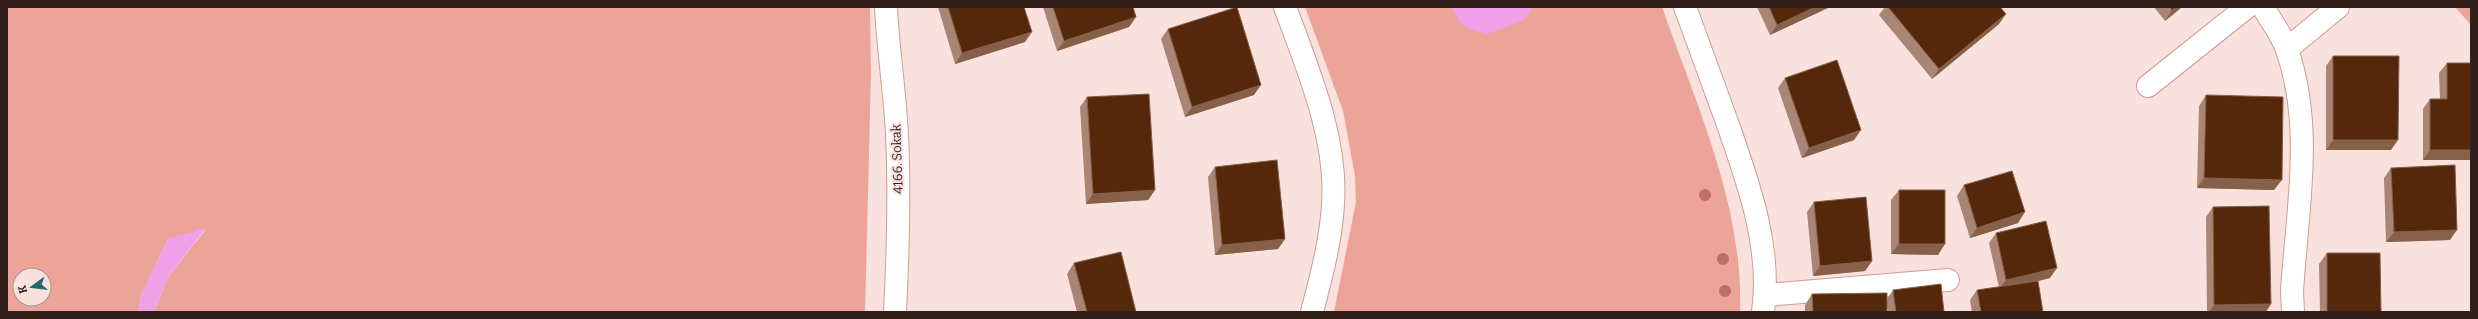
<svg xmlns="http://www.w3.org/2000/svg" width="2478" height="319" font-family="Bitter,serif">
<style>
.green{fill:#eca398;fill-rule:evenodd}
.water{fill:#eea0e9}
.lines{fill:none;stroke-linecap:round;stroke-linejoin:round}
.minor-casing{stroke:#d09b93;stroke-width:24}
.minor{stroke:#fff;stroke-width:22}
.tree{fill:#c0706a}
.wall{fill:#a88574}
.shaded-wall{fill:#87604a}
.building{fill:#56280b;stroke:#87604a}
.labels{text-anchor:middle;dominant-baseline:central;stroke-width:4;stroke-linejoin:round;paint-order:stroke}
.street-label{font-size:13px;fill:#331f1c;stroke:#f9e2de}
</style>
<rect width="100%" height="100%" fill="#f9e2de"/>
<path class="green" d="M7,7H870L871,74L865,312H154L169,276L206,229L168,239L141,296L138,312H7ZM20,275H44V299H20Z
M1305,7H1662C1696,104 1744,207 1740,312H1334L1356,202L1355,176L1343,111Z
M2455,7H2471V25Z"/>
<path class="water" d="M1452,7H1533L1524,20L1487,34L1469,29L1459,21Z
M206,228L169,276L154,312H138L141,296L168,239Z"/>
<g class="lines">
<g class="minor-casing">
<path id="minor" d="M886,7C888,50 895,92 897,135C900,194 898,253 895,312
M1285,7C1307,67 1338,139 1333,204C1331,241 1321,277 1312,312
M1685,7C1699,45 1713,84 1727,122C1748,182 1772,247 1763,312
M2263,7C2271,21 2282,35 2287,50C2314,127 2297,211 2292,291L2293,312
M2287,49L2338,7
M2148,86L2247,7
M1766,295L1948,280"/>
</g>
<use href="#minor" class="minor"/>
</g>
<g class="tree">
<circle cx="1705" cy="195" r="6"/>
<circle cx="1723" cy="259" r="6"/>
<circle cx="1725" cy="291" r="6"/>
</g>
<path class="wall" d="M938,7H1024L1025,42L955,64Z
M1043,7H1133L1136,17L1129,27L1057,51Z
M1757,7H1830L1770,35Z
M1885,7H2000L1999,24L1932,79L1879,15Z
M2154,7H2182L2165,21Z
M1168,29L1254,95L1185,117L1161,39Z
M2333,56L2391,150H2326V66Z
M2447,63L2471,160H2423V109L2430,99H2440L2439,73Z
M1785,78L1854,140L1802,158L1778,88Z
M2206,95L2274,190L2197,188L2199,106Z
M1087,97L1155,190L1148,200L1086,204L1080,107Z
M1215,167L1285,239L1278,249L1215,255L1208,177Z
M2391,168L2450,240L2386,242L2384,178Z
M1964,185L2018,223L1970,238L1957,196Z
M1899,190L1938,255L1891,254V200Z
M1814,202L1872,261L1865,271L1813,276L1807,212Z
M2213,207L2266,312H2207L2206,217Z
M1996,233L2050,278L2038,281L2043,312H1972L1970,300L1977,290L1999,287L1989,243Z
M2327,253L2381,312H2320L2319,264Z
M1074,263L1136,312H1077L1067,274Z
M1893,290L1944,312H1888L1887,308V312H1805V305L1812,294L1887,299Z"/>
<path class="shaded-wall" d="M1815,7H1830L1770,35L1777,25Z
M2176,7H2182L2165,21L2172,10Z
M2006,14L1999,24L1932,79L1939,69Z
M1136,17L1129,27L1057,51L1064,41Z
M1032,32L1025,42L955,64L962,53Z
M1261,85L1254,95L1185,117L1192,107Z
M1861,130L1854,140L1802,158L1809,148Z
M2333,140H2398L2391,150H2326Z
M2430,150H2471V160H2423Z
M2204,178L2282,180L2274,190L2197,188Z
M1155,190L1148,200L1086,204L1093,194Z
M2025,212L2018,223L1970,238L1977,228Z
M2457,230L2450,240L2386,242L2394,232Z
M1285,239L1278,249L1215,255L1222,245Z
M1899,244H1945L1938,255L1891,254Z
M1872,261L1865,271L1813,276L1820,266Z
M2057,268L2050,278L1999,290L2006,280Z
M2271,304L2266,312H2209L2214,305Z"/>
<path class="building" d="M948,7H1024L1032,32L962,53Z
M1053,7H1133L1136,17L1064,41Z
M1237,7L1261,85L1192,107L1168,29Z
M1769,7H1815L1777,25Z
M1888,7H2000L2006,14L1939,69Z
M2170,7H2176L2172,10Z
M2333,56H2399L2398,140H2333Z
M1837,60L1861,130L1809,148L1785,78Z
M2447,63H2471V150H2430V99H2447Z
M1149,94L1155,190L1093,194L1087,97Z
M2206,95L2283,97L2282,180L2204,178Z
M1277,160L1285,239L1222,245L1215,167Z
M2455,165L2457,230L2394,232L2391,168Z
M2012,171L2025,212L1977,228L1964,185Z
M1899,190H1945V244H1899Z
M1866,197L1872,261L1820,266L1814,202Z
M2269,206L2271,304L2214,305L2213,207Z
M2046,221L2057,268L2006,280L1996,233Z
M1121,252L1136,312H1087L1074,263Z
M2327,253H2380L2381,312H2327Z
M2038,281L2043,312H1981L1977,290Z
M1941,284L1944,312H1896L1893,290Z
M1887,293V312H1813L1812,294Z"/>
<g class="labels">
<g class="street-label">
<text transform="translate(897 159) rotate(-92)">4166. Sokak</text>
</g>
</g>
<rect width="2478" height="319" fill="none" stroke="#331f1c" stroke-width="16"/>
<g transform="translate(32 287) rotate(255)"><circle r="19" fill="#f9e2de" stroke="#aa9490"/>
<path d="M0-3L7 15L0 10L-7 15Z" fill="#1f6973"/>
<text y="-6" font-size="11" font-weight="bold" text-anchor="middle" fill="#331f1c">K</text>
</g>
</svg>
